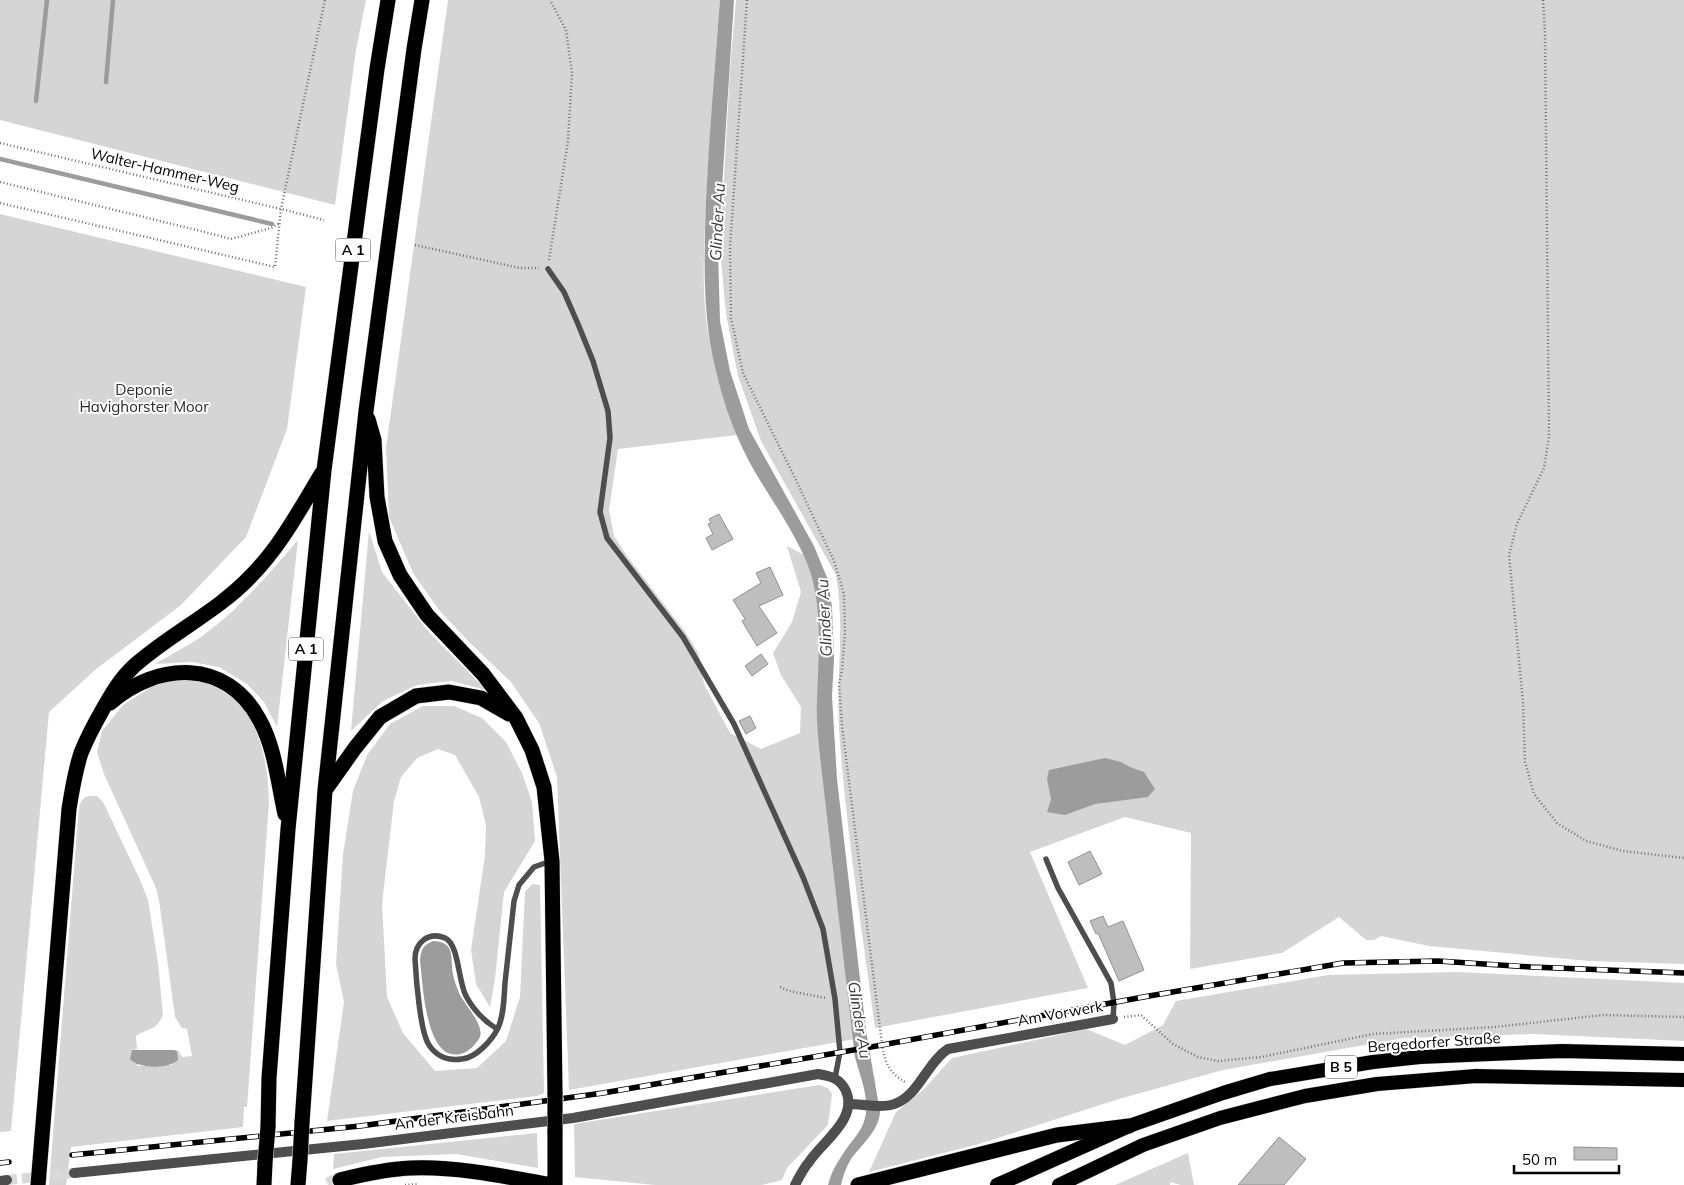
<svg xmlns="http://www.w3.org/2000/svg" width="1684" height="1185" font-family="Mulish,sans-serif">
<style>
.green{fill:#d5d5d5}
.water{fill:#9c9c9c}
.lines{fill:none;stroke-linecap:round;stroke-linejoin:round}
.stream{stroke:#9c9c9c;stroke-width:4.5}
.building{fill:#bebebe;stroke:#929292}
.minor-tunnel{stroke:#d9d9d9;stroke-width:10;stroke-dasharray:10 5;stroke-linecap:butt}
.motorway-tunnel{stroke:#d9d9d9;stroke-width:15;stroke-dasharray:15 8;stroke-linecap:butt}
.trunk-casing{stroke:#dbdbdb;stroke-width:15}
.motorway-casing{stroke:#dbdbdb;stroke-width:16}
.path{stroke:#707070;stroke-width:2.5;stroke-dasharray:1 2.5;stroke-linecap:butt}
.service{stroke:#4e4e4e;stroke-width:5.5}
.minor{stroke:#4e4e4e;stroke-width:10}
.trunk{stroke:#000;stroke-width:14}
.motorway{stroke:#000;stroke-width:15}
.rail-casing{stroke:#000;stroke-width:5.5}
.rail{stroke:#fff;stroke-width:4;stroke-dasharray:11;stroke-linecap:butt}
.motorway-bridge-casing{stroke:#dbdbdb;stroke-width:16;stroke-linecap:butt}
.motorway-bridge{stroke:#000;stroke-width:15}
.labels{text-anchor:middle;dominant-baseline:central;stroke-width:4;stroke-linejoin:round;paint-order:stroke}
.shield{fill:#fff;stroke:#4c4c4c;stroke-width:1}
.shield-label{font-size:14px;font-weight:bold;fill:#000}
.street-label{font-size:15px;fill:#000;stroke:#fff}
.park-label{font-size:15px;fill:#2c2c2c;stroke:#fff}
.water-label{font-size:16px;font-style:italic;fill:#3d3d3d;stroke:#fff}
</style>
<rect width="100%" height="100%" fill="#fff"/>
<path class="green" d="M0,0H366L356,50L335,205L0,120Z
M448,0H720C715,69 709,139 706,208C704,250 701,295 709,337C714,370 725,402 737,435L618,449L609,510L614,536L627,556L686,633L699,654L704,684L730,733L761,749L800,733L801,707L781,675L773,653L792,622L801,592L787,546L804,555L821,590L820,682L855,1039L569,1090L557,777L539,723L511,682L470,643L439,610L413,573L389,517L386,448Z
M736,0H1684V964L1589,961L1429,946L1381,936L1374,940H1366L1339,917L1282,953L1190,969L1191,833L1125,817L1030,852L1088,988L875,1028C862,929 846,830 839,730C836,678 845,626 836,575L761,441L738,376L726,314L720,249L730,70Z
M0,214L306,287L287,429L246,537L181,605L95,670L49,712L11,1131L0,1132Z
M369,531L382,572L428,631L486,690L452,681L417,685L383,701L351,731Z
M298,540L277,727L264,702L247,684L219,667L192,662L155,664C168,656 182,649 195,641C235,614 267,576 298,540Z
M186,679C253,688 267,744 269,802L247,1107H244L243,1127L71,1147L66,1185H49L79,807C82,797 87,795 97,796L103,802L141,882L148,900L158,963L163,1015C156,1032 149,1027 136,1036L137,1049L132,1050L138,1066L171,1065L176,1062L177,1051L178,1050L182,1057L192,1056L187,1029L182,1028L175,1017L159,900L156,888L104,774L97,752L102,731L123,705L153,686L175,680Z
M423,706H454L482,718L506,742L522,773L532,802L535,841L504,892L495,979L490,1007L476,984L471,950L485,855L486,825L479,797L455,755L438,749L417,758L401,777L394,801L382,904L387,997L403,1033L435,1071L477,1068L506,1041L520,997L525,892L532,884L540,885L544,1093L537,1096L327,1121L344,1002L336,964L343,854L353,791L367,755L390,724Z
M1457,972L1684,983V1041L1534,1034L1404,1038L1223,1070L1119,1099L979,1144L869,1172L896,1112L924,1089L952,1058L1086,1029L1125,1045L1163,1025L1176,1001L1328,975Z
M819,1085L828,1088L832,1094L828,1125L787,1168L782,1180L762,1185H655L575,1177L574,1124Z
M537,1133L538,1168L456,1154L382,1157L333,1169L334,1154Z
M1188,1153L1194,1185H1181L1170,1182V1185H1115Z"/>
<path class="water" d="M720,0H734L718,250L720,321L730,371L749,429L814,546L828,580L832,607L834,659L832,696L837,779L866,1031L880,1112C879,1131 861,1145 851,1159C846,1167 843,1176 841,1185H828C831,1173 836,1164 843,1154C850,1142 862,1132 865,1118C870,1099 860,1076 855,1057L819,748C818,733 816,717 817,702C818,659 823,616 811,574C801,542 773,502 755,472C737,441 724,406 716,371C702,316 704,258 706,201C709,134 715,67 720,0Z
M1105,758L1121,762L1130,767L1144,772L1155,789L1148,797L1095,804L1065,815L1047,812L1051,799L1047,779L1049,770Z
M433,941C456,942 450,957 453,974C454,981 457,987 459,993C464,1004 484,1024 480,1037C477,1043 468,1053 460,1054C425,1062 423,982 420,961C421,950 422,946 433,941Z
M132,1050H174L177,1051L178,1060C170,1069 138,1069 130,1059Z"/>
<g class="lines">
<path class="stream" d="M106,82L113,0
M36,101L47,0
M0,159L272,224"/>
</g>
<path class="building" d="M719,514L733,539L712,550L706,538L713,534L708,524L711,523L709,519Z
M770,567L783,595L759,606L777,633L757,646L742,621L745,619L733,600L761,583L756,573Z
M761,654L768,664L752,676L745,666Z
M750,716L756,728L746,734L739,721Z
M1090,851L1102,874L1079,885L1068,862Z
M1103,916L1108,927L1123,921L1144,970L1119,981L1098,933L1096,934L1090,921Z
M1279,1137L1306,1159L1284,1185H1238Z
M1574,1147L1617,1148V1160H1574Z"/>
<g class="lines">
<path class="minor-tunnel" d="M7,1180L74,1173"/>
<path class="motorway-tunnel" d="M328,1185L340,1180"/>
<g class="trunk-casing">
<path id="trunk" d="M997,1185L1129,1126L1223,1093L1270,1079L1373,1062L1420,1057L1562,1051L1684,1054
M1059,1185L1143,1145L1220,1118L1305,1096L1377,1084L1476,1076L1684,1080"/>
</g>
<g class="motorway-casing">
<path id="motorway" d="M368,419L374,440L377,497L385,541L400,575L427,615L483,674L516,718L532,750L544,787L552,861L555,1094
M110,703C157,662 226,658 259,719C275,747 278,783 285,814
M326,789L355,748L380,717L416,696L449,692L481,698L509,714
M302,1123L325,790L366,411L414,49L422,0
M268,1127L269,1078L288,829L324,470L377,69L388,0
M555,1132V1185
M340,1180C364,1174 387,1169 411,1168C456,1166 508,1177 552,1185
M38,1185L69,809C72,790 75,771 81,753C87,738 95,723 103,709C112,693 120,679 134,666C171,633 217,612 251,576C280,547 300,509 322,473
M264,1185L265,1163
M298,1185L300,1160
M858,1185L1057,1135L1129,1126"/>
</g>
<path class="path" d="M747,0L730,247L731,318L743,373L794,476L834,561L844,594L845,632L842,670L839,684L842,726L882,1044C885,1062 888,1072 905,1082
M1543,0L1545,33L1549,437L1544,468L1517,524L1509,555L1523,702L1525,762L1534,794L1557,823L1586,841L1623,851L1684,858
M0,143L281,209L324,220
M0,182L201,231L231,239L271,228L280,223
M0,203L275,267L281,209L325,0
M415,245L520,268H539
M549,260L568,141L572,73L566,30L550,0
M780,987L789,991L826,998
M1124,1017L1141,1015L1173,1044L1198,1057L1218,1061L1261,1057L1373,1034L1495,1027L1603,1015L1684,1017
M405,1185L419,1184"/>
<path class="service" d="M548,269L564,292L578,324L593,361L608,411L610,438L600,512L607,538L683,637L734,724L803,877L823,929L835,999L840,1052L835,1078
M1046,859L1058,888L1111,983L1114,1003L1113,1019
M497,1029C484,1021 473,1009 466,996C458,981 459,944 445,938C428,931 415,943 415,959C416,977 420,1032 429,1045C437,1057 448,1061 462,1059C476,1058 492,1040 498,1028C504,1015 504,997 505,983C508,956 511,928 514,901L519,885L534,867L551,861"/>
<path class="minor" d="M848,1104C862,1104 878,1108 891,1105C918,1099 926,1063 948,1049L1113,1019
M74,1173L363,1144L573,1118L818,1074C830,1076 840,1078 846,1091C858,1119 822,1142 809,1162C803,1169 799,1177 795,1185
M0,1181L7,1180"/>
<use href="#trunk" class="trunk"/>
<use href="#motorway" class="motorway"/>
<g class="rail-casing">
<path id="rail" d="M72,1155L360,1126L603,1093L871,1047L1149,996L1343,963L1438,961L1531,967L1684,973
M0,1163L9,1162"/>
</g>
<use href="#rail" class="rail"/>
<g class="motorway-bridge-casing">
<path id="motorway-bridge" d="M555,1094V1132
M300,1160L302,1123
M265,1163L268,1127"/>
</g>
<use href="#motorway-bridge" class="motorway-bridge"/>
</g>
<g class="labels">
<g class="shield">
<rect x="335.5" y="238.5" width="35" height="23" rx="4"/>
<rect x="288.5" y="637.5" width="35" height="23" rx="4"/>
<rect x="1325" y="1055.5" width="32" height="23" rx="4"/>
</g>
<g class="shield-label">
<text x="353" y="250">A 1</text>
<text x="306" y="649">A 1</text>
<text x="1341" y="1067">B 5</text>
</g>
<g class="street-label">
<text transform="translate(165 170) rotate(13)">Walter-Hammer-Weg</text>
<text transform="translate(1060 1013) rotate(-10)">Am Vorwerk</text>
<text transform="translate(1434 1042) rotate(-4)">Bergedorfer Straße</text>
<text transform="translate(454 1117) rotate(-7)">An der Kreisbahn</text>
</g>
<g class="park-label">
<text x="144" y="389">Deponie<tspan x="144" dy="17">Havighorster Moor</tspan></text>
</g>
<g class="water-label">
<text transform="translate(717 222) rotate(-87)">Glinder Au</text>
<text transform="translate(824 618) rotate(-93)">Glinder Au</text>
<text transform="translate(860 1020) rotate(81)">Glinder Au</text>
</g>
</g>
<path d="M1514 1165v8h105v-8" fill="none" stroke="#000000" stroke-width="2.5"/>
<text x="1522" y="1165" font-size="15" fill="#000000" stroke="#ffffff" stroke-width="4" paint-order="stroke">50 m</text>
</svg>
